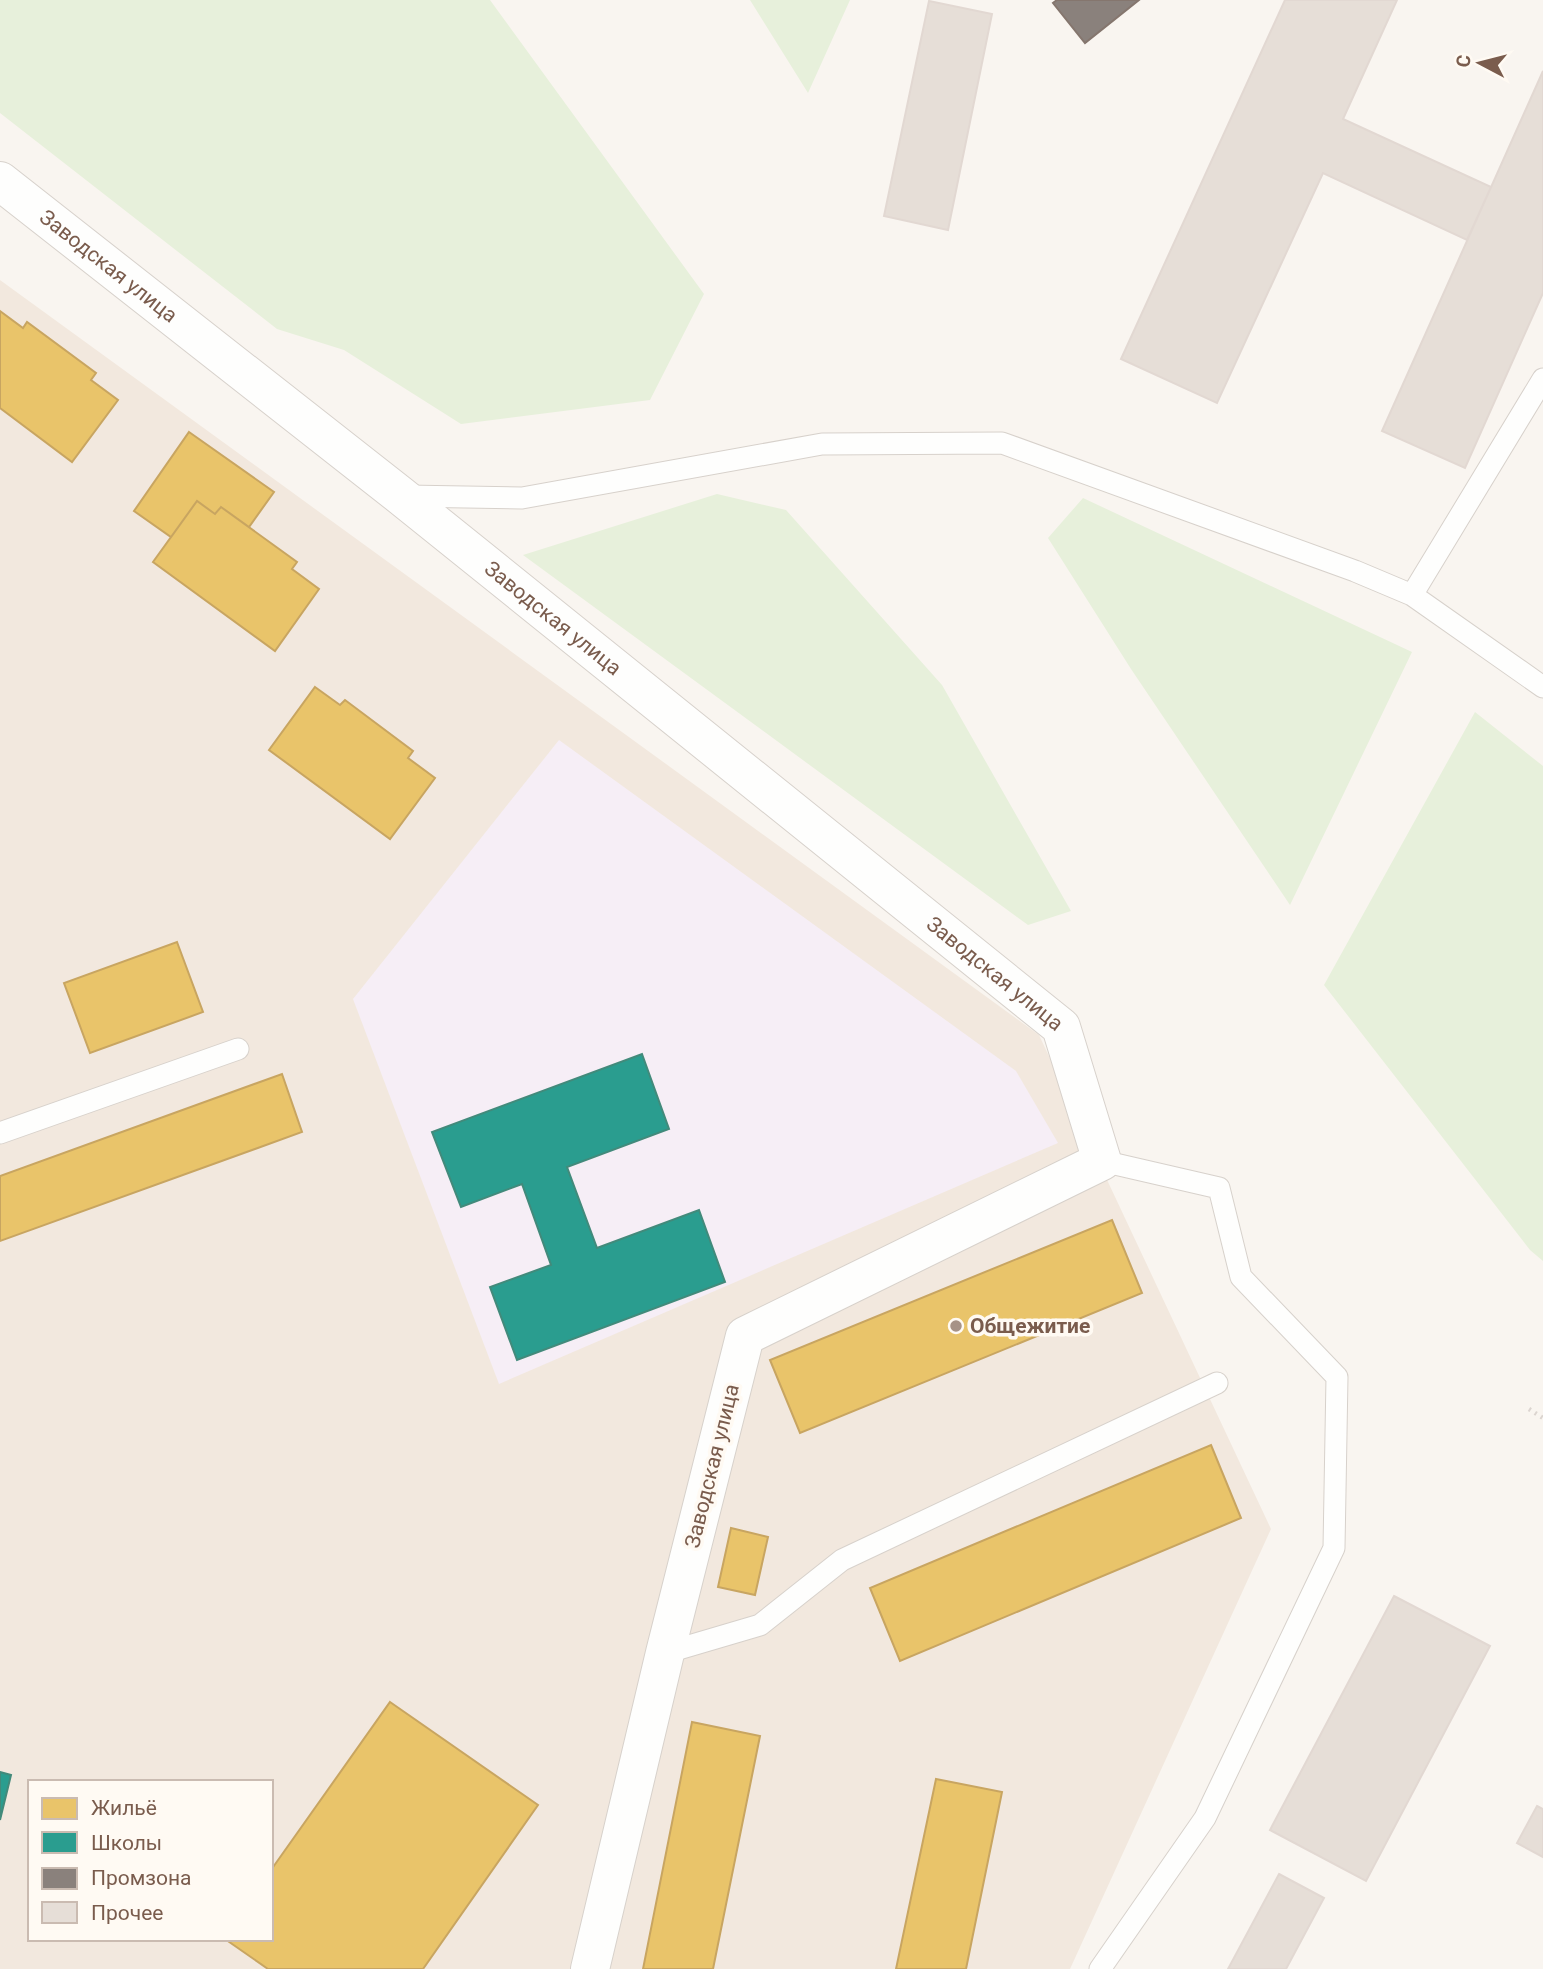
<svg xmlns="http://www.w3.org/2000/svg" width="1543" height="1969" font-family="Roboto,sans-serif">
<style>
.residential{fill:#f2e8de;fill-rule:evenodd}
.education{fill:#f6eef6}
.green{fill:#e7f0db}
.homes{fill:#e9c46a;stroke:#c8a561;stroke-width:2}
.schools{fill:#2a9d8f;stroke:#428a7b;stroke-width:2}
.industry{fill:#8a817c;stroke:#85766e;stroke-width:2}
.building{fill:#e6ded7;stroke:#e2d8d2;stroke-width:2}
.lines{fill:none;stroke-linecap:round;stroke-linejoin:round}
.lane-casing{stroke:#d7d1cb;stroke-width:23}
.street-casing{stroke:#d7d1cb;stroke-width:40}
.path{stroke:#dcd5d0;stroke-width:4.5;stroke-dasharray:2 5;stroke-linecap:butt}
.lane{stroke:#fefefd;stroke-width:21}
.street{stroke:#fefefd;stroke-width:38}
.poi-dot{fill:#a69286;stroke:#fffaf3;stroke-width:2.5}
.labels{text-anchor:middle;dominant-baseline:central;stroke-width:7;stroke-linejoin:round;paint-order:stroke}
.street-label{font-size:21px;fill:#7a5c4d;stroke:#fffaf3}
.poi-label{font-size:21px;font-weight:bold;fill:#7a5c4d;stroke:#fffaf3;text-anchor:start}
</style>
<rect width="100%" height="100%" fill="#f9f5f0"/>
<path class="residential" d="M0,280L1039,1035L1271,1529L1070,1969H0ZM30,1782H271V1939H30Z"/>
<path class="education" d="M559,740L1016,1071L1058,1143L499,1384L353,999Z"/>
<path class="green" d="M0,0H490L704,294L650,400L461,424L344,350L277,329L0,113Z
M750,0H850L808,93Z
M717,494L786,510L942,685L1071,911L1028,925L523,555Z
M1083,498L1412,652L1290,905L1131,669L1048,538Z
M1475,712L1543,766V1261L1530,1250L1324,985Z"/>
<path class="homes" d="M0,311L23,328L27,322L96,373L91,380L118,400L72,462L0,408Z
M189,432L274,492L249,527L221,507L215,514L197,501L171,537L134,511Z
M197,501L215,514L221,507L297,562L292,569L319,589L275,651L153,562Z
M315,687L340,705L345,700L413,751L408,758L435,778L390,839L269,750Z
M177,942L203,1012L90,1053L64,983Z
M282,1074L302,1132L0,1241V1176Z
M1112,1220L1142,1293L800,1433L770,1360Z
M1211,1445L1241,1518L900,1661L870,1588Z
M731,1528L768,1537L755,1595L718,1587Z
M390,1702L538,1805L423,1969H268L225,1939H271V1870Z
M692,1722L760,1736L713,1969H643Z
M936,1779L1002,1792L966,1969H896Z"/>
<path class="schools" d="M642,1054L669,1129L567,1167L597,1248L699,1210L725,1282L517,1360L490,1287L551,1265L522,1184L461,1207L432,1132Z
M0,1772L11,1775L0,1820Z"/>
<path class="industry" d="M1057,0H1139L1085,43L1053,3Z"/>
<path class="building" d="M1285,0H1397L1343,119L1491,187L1467,240L1323,173L1217,403L1121,359Z
M929,1L992,14L948,230L884,216Z
M1543,71V293L1465,468L1382,431Z
M1394,1596L1490,1646L1366,1881L1270,1830Z
M1537,1806L1543,1809V1857L1517,1843Z
M1279,1874L1324,1898L1286,1969H1228Z"/>
<g class="lines">
<g class="lane-casing">
<path id="lane" d="M406,496L522,498L822,444L1002,443L1355,571L1412,595L1543,687
M1412,595L1543,379
M0,1133L238,1049
M665,1653L760,1625L842,1560L1217,1383
M1100,1969L1205,1818L1334,1548L1337,1377L1241,1277L1219,1188L1102,1161"/>
</g>
<g class="street-casing">
<g id="street">
<path id="s1" d="M0,181L401,496L1061,1027L1102,1161L745,1336L665,1653L590,1969"/>
</g>
</g>
<path class="path" d="M1529,1409L1543,1418"/>
<use href="#lane" class="lane"/>
<use href="#street" class="street"/>
</g>
<circle class="poi-dot" cx="956" cy="1326" r="7"/>
<g class="labels">
<g class="street-label">
<text stroke="none"><textPath href="#s1" startOffset="138">Заводская улица</textPath></text>
<text stroke="none"><textPath href="#s1" startOffset="705">Заводская улица</textPath></text>
<text stroke="none"><textPath href="#s1" startOffset="1272">Заводская улица</textPath></text>
<text transform="translate(712 1466) rotate(-76)">Заводская улица</text>
</g>
<g class="poi-label">
<text x="970" y="1326">Общежитие</text>
</g>
</g>
<rect x="28" y="1780" width="245" height="161" fill="#fffaf3" stroke="#cabbb1" stroke-width="2"/>
<rect x="42" y="1798" width="35" height="21" fill="#e9c46a" stroke="#cabbb1" stroke-width="2"/>
<text x="91" y="1815" font-size="21" fill="#7a5c4d">Жильё</text>
<rect x="42" y="1832" width="35" height="21" fill="#2a9d8f" stroke="#cabbb1" stroke-width="2"/>
<text x="91" y="1850" font-size="21" fill="#7a5c4d">Школы</text>
<rect x="42" y="1868" width="35" height="21" fill="#8a817c" stroke="#cabbb1" stroke-width="2"/>
<text x="91" y="1885" font-size="21" fill="#7a5c4d">Промзона</text>
<rect x="42" y="1902" width="35" height="21" fill="#e6ded7" stroke="#cabbb1" stroke-width="2"/>
<text x="91" y="1920" font-size="21" fill="#7a5c4d">Прочее</text>
<g transform="translate(1480 63) rotate(277)" stroke="#fffaf3" stroke-width="5" paint-order="stroke">
<path d="M0-5L12 26L0 18L-12 26Z" fill="#7a5c4d"/>
<text y="-10" font-size="19" font-weight="bold" text-anchor="middle" fill="#7a5c4d">С</text>
</g>
</svg>
